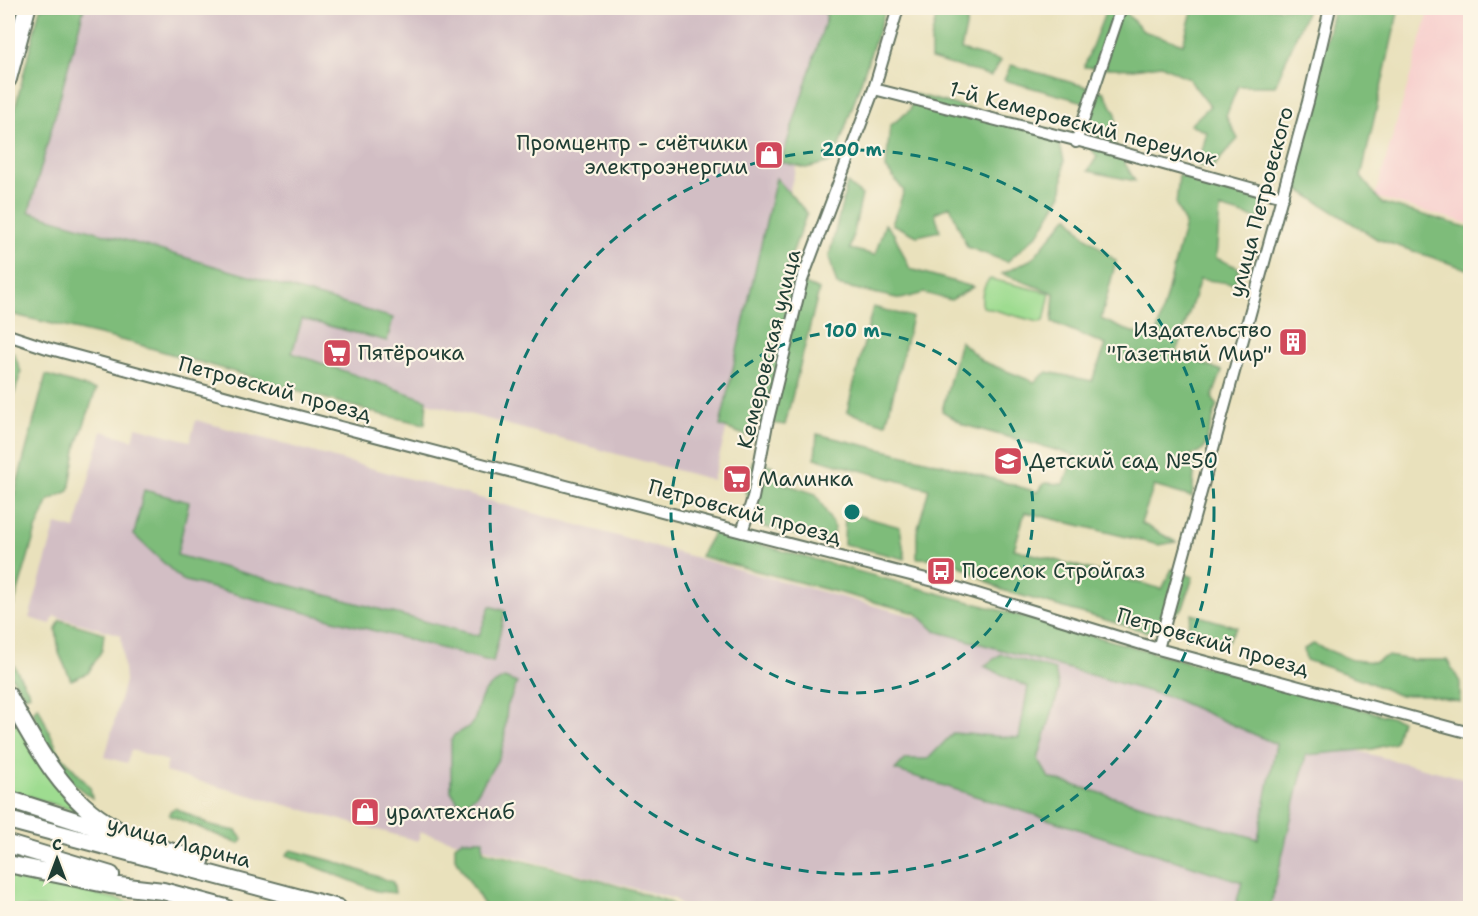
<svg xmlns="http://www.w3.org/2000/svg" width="1478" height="916" font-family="'Shantell Sans',sans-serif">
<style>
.built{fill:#f7d0ce}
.industrial{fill:#d2bec4}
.green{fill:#9edc90;stroke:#5e8c62;stroke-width:1.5}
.forest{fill:#7ebc7a;stroke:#4e7c57;stroke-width:1.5}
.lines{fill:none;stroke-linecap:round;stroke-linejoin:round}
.minor-casing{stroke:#667664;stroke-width:14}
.primary-casing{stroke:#667664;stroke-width:20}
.minor{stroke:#fff;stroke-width:10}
.primary{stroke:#fff;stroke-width:16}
.ring{fill:none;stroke:#0f766e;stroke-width:3;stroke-dasharray:10 8}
.labels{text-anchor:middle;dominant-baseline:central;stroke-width:4.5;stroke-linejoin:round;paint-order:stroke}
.street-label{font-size:21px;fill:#1f3d34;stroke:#fcf5e5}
.poi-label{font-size:21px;fill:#1f3d34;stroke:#fcf5e5;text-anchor:start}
.centre{fill:#0f766e;stroke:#fcf5e5;stroke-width:3}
.ring-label{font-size:18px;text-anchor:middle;font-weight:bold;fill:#0f766e;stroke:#fcf5e5;stroke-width:4.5;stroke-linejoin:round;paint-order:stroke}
</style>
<rect width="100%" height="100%" fill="#fcf5e5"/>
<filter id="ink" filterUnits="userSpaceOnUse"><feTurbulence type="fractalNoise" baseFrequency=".0167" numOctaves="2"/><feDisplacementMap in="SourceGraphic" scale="12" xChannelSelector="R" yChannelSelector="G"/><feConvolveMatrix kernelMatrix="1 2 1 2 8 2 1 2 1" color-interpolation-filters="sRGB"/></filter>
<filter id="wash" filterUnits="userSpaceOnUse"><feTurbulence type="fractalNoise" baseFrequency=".008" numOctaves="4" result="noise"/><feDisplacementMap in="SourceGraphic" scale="24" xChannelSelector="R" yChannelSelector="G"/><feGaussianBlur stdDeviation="1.35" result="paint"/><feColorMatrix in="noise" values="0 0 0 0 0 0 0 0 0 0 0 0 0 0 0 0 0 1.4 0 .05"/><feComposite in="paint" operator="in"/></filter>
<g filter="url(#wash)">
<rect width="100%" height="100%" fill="#e9e1bc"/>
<path class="built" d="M1430,8H1470V224L1375,197Z"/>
<path class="industrial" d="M69,8H838L713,480L8,290V219Z
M196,420L785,582L1315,723L1342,747L1470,780V908H683L675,899L421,832L418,841L165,772L168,761L131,750L127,763L105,757L125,681L121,635L54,616L51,624L29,618L56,524L75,529L102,431L133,440L136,427L190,441Z"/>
<path class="green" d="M990,279L1050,293L1044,321L1038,322L983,307C980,299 983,285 990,279Z
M8,707L85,814L8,790Z
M8,874L157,908H8Z"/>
<path class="forest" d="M40,8H84L29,212L393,318L387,341L302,319L292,353L427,400L425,424L383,415L133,343L15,315L8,311V137Z
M821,8H886L834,161L806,168L781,162L827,16Z
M938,8H970L961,50L1001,61L991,76L931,59V40Z
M1107,8H1130L1127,14L1143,31L1183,44L1193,8H1308L1275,86H1238L1226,116L1238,139L1212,168L1198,166L1207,132L1190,125L1210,106L1188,78L1161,65L1134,69L1084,67Z
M1334,8H1399L1361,177L1382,203L1470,228V270L1377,239L1291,185Z
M1011,65L1104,92L1116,114L1115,146L1135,181L1088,171L1097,157L1078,129L1084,102L1004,80Z
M914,94L1056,131L1064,160L1062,194L1039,233L1007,262L967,247L950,206L935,213L940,231L917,236L892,224L904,191L886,168L890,126L910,110Z
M1179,175L1268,199L1261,220L1220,208L1216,258L1239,268L1235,284L1200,279L1176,353L1222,371L1212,398L1217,405L1204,449L1190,456L1195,464L1192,497L1154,486L1141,523L1176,542L1159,545L1025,512L1014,549L1162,589L1172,569L1193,577L1183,608L1147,632L1002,590L949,559L917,558V531L929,489L815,458L817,434L946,465L1037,492L1045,483L1064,484L1074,455L964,425L942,411L960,341L982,361L1034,382L1047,372L1092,381L1106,345L1052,322L1054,293L1002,274L1032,259L1068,216L1084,235L1116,261L1101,319L1121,328L1155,340L1185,224L1176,205Z
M776,178L807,213L784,275L819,290L785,425L756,421L747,436L720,426Z
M847,183L862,195L850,249L875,255L885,224L894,234L910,269L973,287L951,300L924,293L901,299L837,285L829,257Z
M873,307L912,317L886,424L847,412Z
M8,351L14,353L21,372L8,415Z
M46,375L96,390L77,445L69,491L49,500L36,530L14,605L8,586V518Z
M753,460L773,466L776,481L816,494L835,528L830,543L761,526L745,491Z
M144,490L189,502L177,555L479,636L490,606L505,611L493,662L182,580L134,535Z
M845,512L900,527L905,559L844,544Z
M714,532L1401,720L1395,743L1372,749L1306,755L1270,908H1235L1242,882L895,770L905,759H928L953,733L1019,738L1028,687L984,666L1001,654L1055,670L1059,690L1038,759L1049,778L1258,839L1276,744L1172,698L935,631L916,613L700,556Z
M1192,614L1237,627L1226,643L1186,632Z
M60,620L104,633L102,650L88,673L71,680L59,653L56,629Z
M1313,644L1352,660L1375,662L1387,656L1412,660H1447L1460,682V702L1427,695H1398L1364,680L1306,660L1304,649Z
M8,655L30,694L25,696L8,672Z
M504,678L517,683L507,707L504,741L500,756L476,795L464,803L458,802L451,791V741L454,735C486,720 470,715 484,693C488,686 498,682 504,678Z
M38,706L59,753L90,787L92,798L71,782L49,753L33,712Z
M175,808L212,826L236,831L243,840L239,844L169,815L170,811Z
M462,840H483V851L605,882L667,901L678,908H486L455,858V845Z
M291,850L336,862L393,882L395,893L377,891L286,855Z"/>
</g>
<g filter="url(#ink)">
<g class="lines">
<g class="minor-casing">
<path id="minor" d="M874,89L1091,144L1283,197
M1076,142L1121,8
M8,335L47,348L283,412L742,532L938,582L1158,649L1470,733
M742,532L753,498L767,424L802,280L874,89L898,8
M1158,649L1308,102L1330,8"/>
</g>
<g class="primary-casing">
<path id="primary" d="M8,79L27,8
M8,695C34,743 64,801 114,827
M8,799L201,861
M8,820L338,908
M8,844L111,875
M8,864L110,885L163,891L226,908"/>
</g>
<use href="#minor" class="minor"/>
<use href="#primary" class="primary"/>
</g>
</g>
<g class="ring">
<circle cx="852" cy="512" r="181"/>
<circle cx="852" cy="512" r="362"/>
</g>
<defs>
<g id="shop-square" transform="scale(1.5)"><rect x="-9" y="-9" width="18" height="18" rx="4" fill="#d1495b" stroke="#fcf5e5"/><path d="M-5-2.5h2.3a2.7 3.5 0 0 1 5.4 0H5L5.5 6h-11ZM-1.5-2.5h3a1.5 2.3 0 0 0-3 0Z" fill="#fff"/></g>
<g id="building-square" transform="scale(1.5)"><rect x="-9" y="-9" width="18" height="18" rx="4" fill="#d1495b" stroke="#fcf5e5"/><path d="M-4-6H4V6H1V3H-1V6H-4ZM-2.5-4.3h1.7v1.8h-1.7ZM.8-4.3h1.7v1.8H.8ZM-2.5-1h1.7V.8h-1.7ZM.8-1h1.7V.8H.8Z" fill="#fff"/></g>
<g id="supermarket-square" transform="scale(1.5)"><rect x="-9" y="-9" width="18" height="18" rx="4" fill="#d1495b" stroke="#fcf5e5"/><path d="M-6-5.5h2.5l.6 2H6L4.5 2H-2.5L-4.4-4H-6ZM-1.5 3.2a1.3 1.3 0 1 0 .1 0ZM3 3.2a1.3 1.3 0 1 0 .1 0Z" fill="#fff"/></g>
<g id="school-square" transform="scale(1.5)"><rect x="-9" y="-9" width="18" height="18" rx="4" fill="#d1495b" stroke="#fcf5e5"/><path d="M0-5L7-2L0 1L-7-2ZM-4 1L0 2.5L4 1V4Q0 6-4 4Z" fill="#fff"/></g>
<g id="bus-square" transform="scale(1.5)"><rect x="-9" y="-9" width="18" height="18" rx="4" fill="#d1495b" stroke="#fcf5e5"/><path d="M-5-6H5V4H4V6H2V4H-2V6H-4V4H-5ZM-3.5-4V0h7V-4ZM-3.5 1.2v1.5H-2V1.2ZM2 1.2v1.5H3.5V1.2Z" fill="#fff"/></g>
</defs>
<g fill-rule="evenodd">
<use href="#shop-square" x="769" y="155"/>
<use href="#building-square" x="1293" y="342"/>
<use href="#supermarket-square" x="337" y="353"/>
<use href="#school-square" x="1008" y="461"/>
<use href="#supermarket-square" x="737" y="479"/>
<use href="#bus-square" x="941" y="571"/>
<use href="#shop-square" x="365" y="812"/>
</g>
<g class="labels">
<g class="street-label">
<text transform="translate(1083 124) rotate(15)">1-й Кемеровский переулок</text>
<text transform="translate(1261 202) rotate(-75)">улица Петровского</text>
<text transform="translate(769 349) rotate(-76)">Кемеровская улица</text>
<text transform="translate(275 389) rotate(15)">Петровский проезд</text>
<text transform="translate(745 512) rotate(15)">Петровский проезд</text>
<text transform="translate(1213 642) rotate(16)">Петровский проезд</text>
<text transform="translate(179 842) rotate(15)">улица Ларина</text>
</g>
<g class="poi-label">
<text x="748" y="143" text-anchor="end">Промцентр - счётчики<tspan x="748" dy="24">электроэнергии</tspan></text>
<text x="1272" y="330" text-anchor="end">Издательство<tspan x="1272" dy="24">"Газетный Мир"</tspan></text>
<text x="358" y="353">Пятёрочка</text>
<text x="1029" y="461">Детский сад №50</text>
<text x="758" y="479">Малинка</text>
<text x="962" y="571">Поселок Стройгаз</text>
<text x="386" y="812">уралтехснаб</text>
</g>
</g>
<circle cx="852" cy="512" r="9" class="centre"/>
<g class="ring-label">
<text x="852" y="156">200 m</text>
<text x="852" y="337">100 m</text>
</g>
<rect width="1478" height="916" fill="none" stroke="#fcf5e5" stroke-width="30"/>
<g transform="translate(57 859)" stroke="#fcf5e5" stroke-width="4.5" paint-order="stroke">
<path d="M0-4.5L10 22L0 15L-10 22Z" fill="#1f3d34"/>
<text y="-9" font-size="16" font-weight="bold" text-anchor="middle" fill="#1f3d34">С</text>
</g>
</svg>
